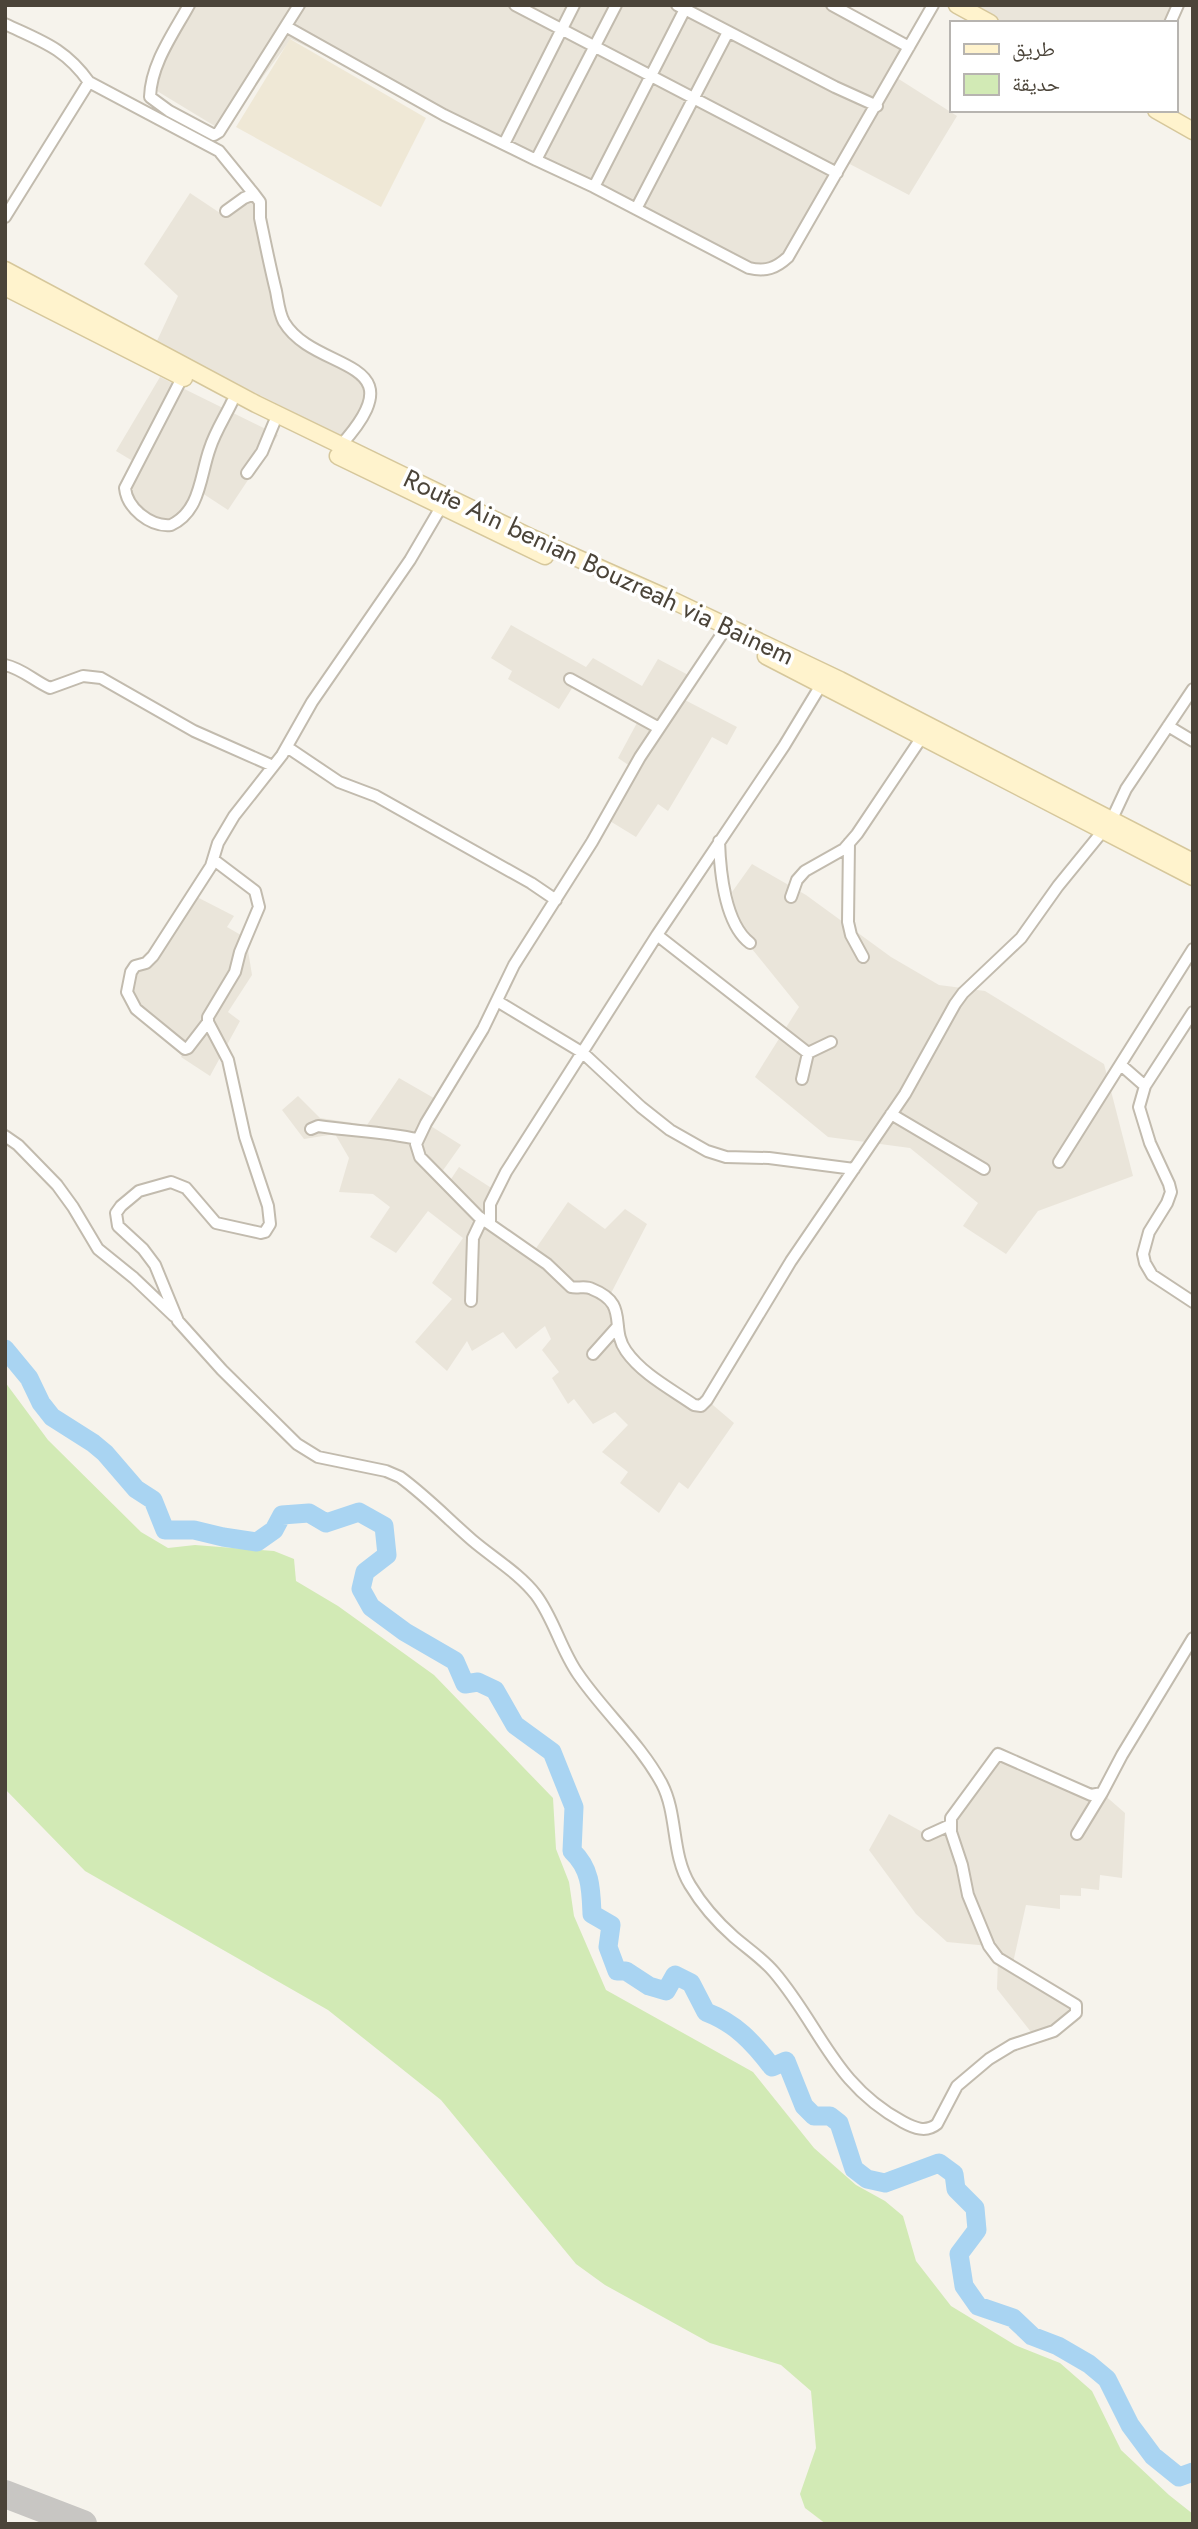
<svg xmlns="http://www.w3.org/2000/svg" width="1198" height="2529" font-family="Jost,'Noto Naskh Arabic',sans-serif">
<style>
.residential{fill:#eae5da}
.education{fill:#efe8d6}
.green{fill:#d2eab5}
.lines{fill:none;stroke-linecap:round;stroke-linejoin:round}
.river{stroke:#a9d4f2;stroke-width:19}
.taxiway{stroke:#c8c6c3;stroke-width:28}
.street-casing{stroke:#c2bbae;stroke-width:14}
.secondary-casing{stroke:#d6c79b;stroke-width:19}
.street{stroke:#fff;stroke-width:10}
.secondary{stroke:#fff3cd;stroke-width:16}
.labels{text-anchor:middle;dominant-baseline:central;stroke-width:7;stroke-linejoin:round;paint-order:stroke}
.street-label{font-size:26px;fill:#4b4439;stroke:#fff}
</style>
<rect width="100%" height="100%" fill="#f6f3ec"/>
<path class="residential" d="M189,5H838L912,45L894,76L957,116L909,195L844,161L788,257L761,270L291,39L223,131L152,88L155,68Z
M957,5H1178L1170,23H990Z
M190,193L226,217L244,198L254,194L285,323L358,372L370,393L347,439L156,343L178,296L144,264Z
M160,377L278,435L228,510L199,491L189,512L158,525L128,498L136,463L116,451Z
M511,625L586,667L593,658L642,686L658,659L694,678L681,698L737,727L727,745L712,737L668,811L658,804L636,837L605,818L633,768L618,758L638,721L574,685L559,709L508,679L512,671L491,658Z
M752,864L806,895L891,957L939,985L985,991L1104,1064L1133,1176L1038,1211L1006,1254L963,1226L978,1203L910,1148L828,1137L755,1077L799,1007L739,933L732,892Z
M193,895L234,916L227,927L246,938L252,975L228,1012L240,1021L210,1076L181,1057L184,1049L136,1009L127,992L131,972L146,963Z
M399,1078L439,1101L426,1123L461,1145L439,1176L447,1185L459,1167L496,1191L489,1217L532,1254L568,1202L605,1229L625,1209L647,1224L608,1299L625,1350L694,1405L707,1400L734,1423L688,1489L679,1482L659,1513L620,1483L628,1472L602,1452L628,1425L615,1412L593,1424L574,1399L568,1404L552,1378L559,1372L542,1350L551,1339L545,1326L516,1349L503,1332L472,1351L467,1341L447,1371L415,1342L452,1299L432,1283L463,1238L428,1211L396,1253L370,1237L390,1207L373,1194L339,1192L349,1158L335,1134L304,1139L282,1110L298,1096L320,1118L367,1125Z
M998,1754L1091,1795L1102,1793L1125,1813L1122,1878L1100,1875L1099,1890L1081,1888V1896L1060,1895V1909L1026,1905L1012,1967L1076,2005V2013L1035,2037L997,1989L998,1958L989,1946L947,1942L916,1914L869,1850L889,1814L928,1835L950,1825Z"/>
<path class="education" d="M290,39L426,118L381,207L236,127Z"/>
<path class="green" d="M5,1382L48,1440L141,1532L168,1548L195,1545L274,1551L294,1559L296,1581L338,1606L434,1675L553,1798L556,1849L569,1882L574,1916L606,1990L753,2072L814,2148L856,2185L885,2201L903,2216L916,2261L951,2306L1015,2345L1060,2363L1092,2391L1121,2450L1169,2495L1193,2514V2524H826L805,2508L800,2494L816,2448L811,2391L781,2365L710,2343L605,2285L576,2264L441,2100L328,2010L85,1871L5,1789Z"/>
<g class="lines">
<path class="river" d="M5,1349L29,1378L41,1403L52,1417L93,1443L105,1453L136,1489L153,1500L165,1530H194L223,1537L257,1542L274,1530L282,1515L309,1513L326,1523L359,1512L384,1526L387,1555L365,1572L361,1589L371,1607L405,1632L455,1661L465,1684L478,1682L495,1690L515,1725L552,1752L574,1807L572,1851C591,1869 591,1889 592,1914L611,1925L608,1947L617,1971H626L649,1986L666,1991L675,1975L691,1983L706,2012C735,2023 753,2042 772,2067L786,2061L804,2106L814,2116H830L839,2123L854,2169L867,2179L885,2183L939,2163L954,2174L956,2189L975,2208L977,2230L959,2254L964,2286L978,2306L1013,2318L1032,2336L1058,2346L1089,2364L1107,2379L1130,2425L1153,2456L1179,2477L1193,2472"/>
<path class="taxiway" d="M5,2494L83,2524"/>
<g class="street-casing">
<path id="street" d="M189,5C173,34 151,64 150,97L169,111L214,135L219,132L299,5
M515,5L837,173
M677,5L835,87L877,106
M832,5L909,47
M1170,23L1178,5
M5,24C41,41 65,48 89,82L5,217
M287,27L444,115L536,160L616,5
M89,82L219,151L254,194
M504,144L574,5
M536,160L594,187L749,268C766,272 776,268 788,257L933,5
M594,187L685,9
M636,209L728,32
M226,211L244,198L254,194L260,202V218C265,242 270,267 276,291C278,301 279,313 284,322C315,374 421,356 341,445
M184,374L125,488C127,508 150,527 171,525C201,511 200,475 210,448C215,432 225,417 232,402
M247,473L262,452L274,423
M722,634L640,757L592,842L514,965L483,1029L426,1123L416,1144L420,1157L478,1216L547,1264L571,1287C578,1289 585,1285 592,1289C630,1304 609,1327 626,1351C642,1374 671,1389 694,1405L701,1406L707,1400L791,1261L905,1094L955,1004L963,993L1021,938L1058,886L1111,821L1126,789L1193,689
M5,665C23,669 34,681 50,688L83,676L101,678L194,731L273,766
M570,679L659,728
M1168,726L1193,741
M287,747L339,782L376,796L531,883L556,900
M719,841C720,872 725,924 750,943
M849,843L848,922L851,935L863,957
M214,860L255,891L259,907L240,952L235,972L208,1017V1022L228,1060L245,1137L268,1206L270,1224L265,1232L261,1233L216,1223L186,1188L171,1182L139,1191L121,1206L116,1213L118,1226L143,1249L155,1265L178,1321L222,1370L297,1444L318,1457L386,1471L400,1477C426,1496 448,1519 472,1540C493,1558 519,1573 536,1595C554,1619 561,1650 578,1674C604,1712 640,1743 662,1784C678,1815 671,1854 690,1885C702,1905 717,1922 734,1937C748,1949 762,1958 774,1972C821,2027 833,2084 903,2122C914,2128 926,2133 937,2124L957,2086L989,2059L1012,2045L1054,2031L1076,2013V2005L998,1958L989,1946L968,1895L962,1865L951,1832V1818L998,1754L1091,1795L1102,1793L1122,1755L1193,1638
M791,897L797,880L805,871L844,849L857,834L922,737
M657,935L808,1053
M497,1001L583,1053L641,1107L670,1130L707,1151L726,1157L769,1158L854,1169
M208,1022L188,1048L185,1049L136,1009L127,992L131,972L135,966L146,963L153,956L211,866L218,843L234,816L282,755L312,702L410,560L444,502
M1121,1065L1145,1086L1139,1107L1150,1143L1169,1184L1171,1192L1167,1203L1149,1232L1143,1254L1145,1263L1152,1275L1193,1302
M802,1079L808,1053L831,1042
M1145,1086L1193,1012
M891,1114L984,1169
M311,1129L318,1126C352,1131 385,1132 417,1139
M5,1136L18,1145L57,1185L73,1207L98,1249L134,1278L174,1316
M1059,1162L1193,949
M490,1224V1204L506,1172L657,935L784,746L821,685
M471,1301L473,1238L482,1219
M593,1354L618,1326
M1077,1834L1102,1793
M928,1835L950,1825"/>
</g>
<g class="secondary-casing">
<path id="secondary" d="M957,5L990,23
M1156,110L1193,131
M5,270L256,404L532,538L676,602L840,680L1193,862
M5,287L184,378
M338,456L545,556
M766,656L1193,877"/>
</g>
<use href="#street" class="street"/>
<use href="#secondary" class="secondary"/>
</g>
<g class="labels">
<g class="street-label">
<text transform="translate(599 567) rotate(25)">Route Ain benian Bouzreah via Bainem</text>
</g>
</g>
<rect width="1198" height="2529" fill="none" stroke="#4b4439" stroke-width="14"/>
<rect x="950" y="21" width="228" height="91" fill="#ffffff" stroke="#b7b4b0" stroke-width="2"/>
<rect x="964" y="44" width="35" height="10" fill="#fff3cd" stroke="#b7b4b0" stroke-width="2"/>
<text x="1012" y="56" font-size="21" fill="#4b4439">طريق</text>
<rect x="964" y="74" width="35" height="21" fill="#d2eab5" stroke="#b7b4b0" stroke-width="2"/>
<text x="1012" y="91" font-size="21" fill="#4b4439">حديقة</text>
</svg>
